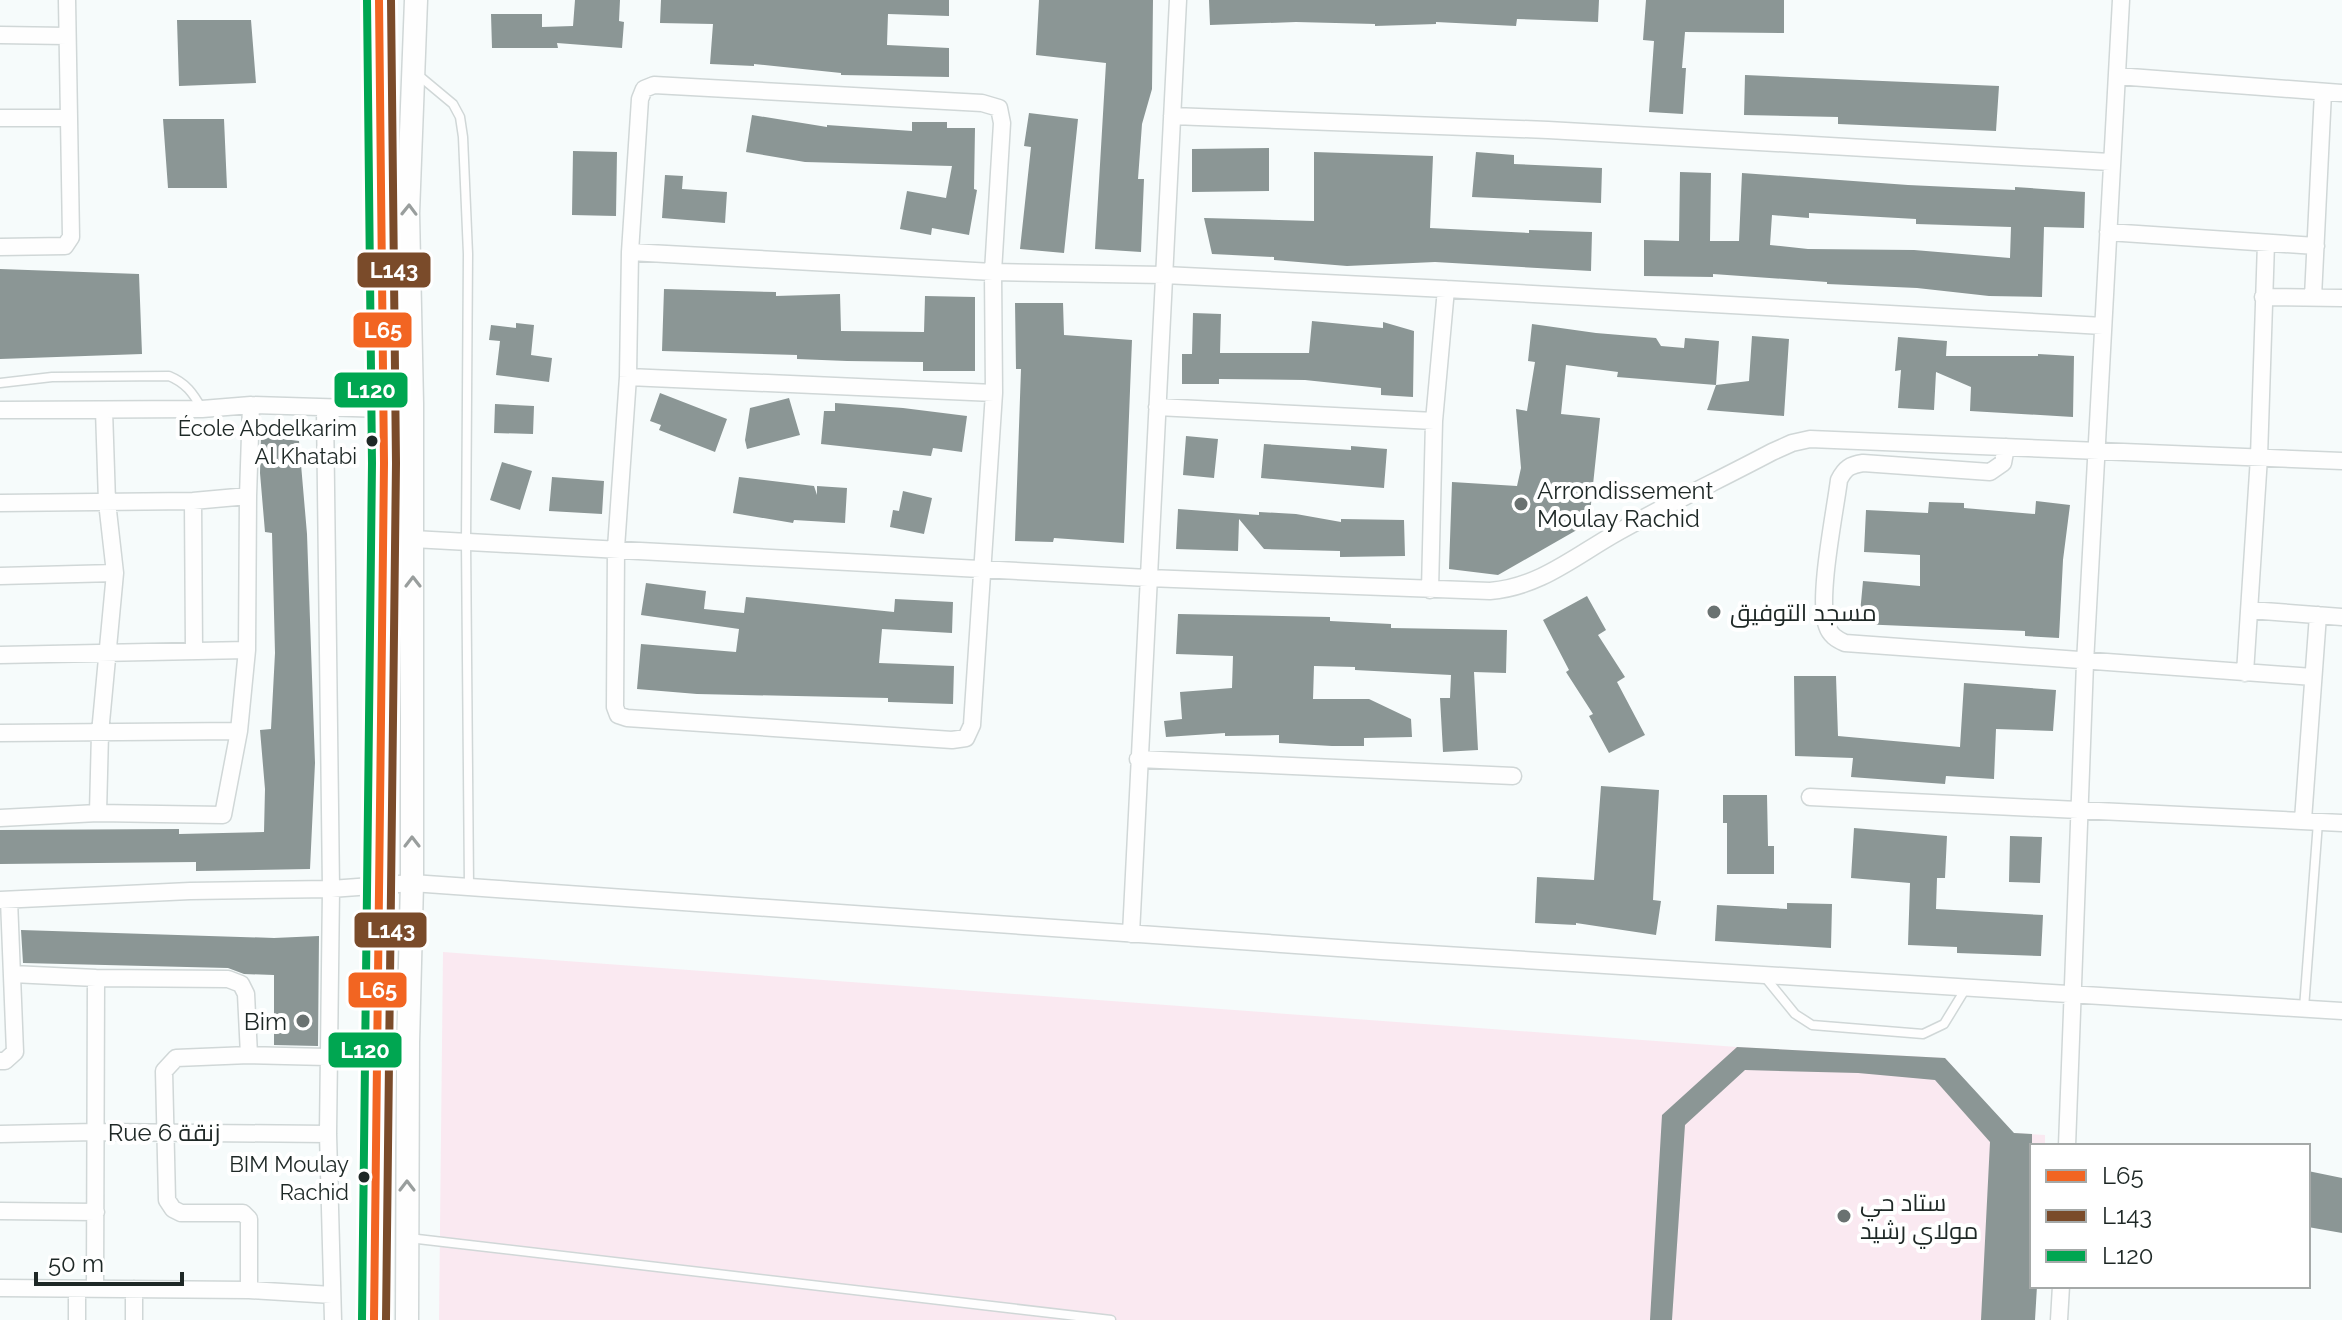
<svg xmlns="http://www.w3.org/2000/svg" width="2342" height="1320" font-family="Raleway,Cairo,sans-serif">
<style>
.pitch{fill:#fae9f1}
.building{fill:#8b9695;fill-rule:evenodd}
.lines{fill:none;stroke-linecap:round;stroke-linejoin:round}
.lane-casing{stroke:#d0d7d7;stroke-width:11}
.street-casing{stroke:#d0d7d7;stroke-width:19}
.secondary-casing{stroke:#d0d7d7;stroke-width:25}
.lane{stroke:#fefefe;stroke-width:8}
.street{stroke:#fefefe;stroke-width:16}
.secondary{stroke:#fefefe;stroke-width:22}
.bus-1-casing{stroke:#fff;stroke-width:14}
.bus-2-casing{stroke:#fff;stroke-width:14}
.bus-3-casing{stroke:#fff;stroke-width:14}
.bus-1{stroke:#f26522;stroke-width:8}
.bus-2{stroke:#7a4b2a;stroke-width:8}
.bus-3{stroke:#00a651;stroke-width:8}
.oneway{stroke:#999e9d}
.bus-dot{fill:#1e2826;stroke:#fff;stroke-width:3}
.poi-dot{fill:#6a7271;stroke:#fff;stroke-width:3}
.labels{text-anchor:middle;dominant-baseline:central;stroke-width:8;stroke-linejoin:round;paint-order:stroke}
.bus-label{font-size:22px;fill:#1e2826;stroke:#fff;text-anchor:end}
.poi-label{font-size:24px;fill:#1e2826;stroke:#fff;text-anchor:start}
.street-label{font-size:24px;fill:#1e2826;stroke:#fff}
.line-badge{stroke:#fff;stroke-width:3}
.badge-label{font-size:22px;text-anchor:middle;font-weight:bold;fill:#fff}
</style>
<rect width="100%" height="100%" fill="#f6fbfb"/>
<path class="pitch" d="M443,952L1737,1047L1945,1058L2013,1133L2045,1135V1146H2032V1286L2035,1320H439Z"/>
<path class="building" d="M575,0H620L619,21L624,22L622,48L557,43L558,48H492L491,14H542V27L573,26Z
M661,0H949V16L888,14L887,45L949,48V77L841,75V73L754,64V66L710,64L713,24L660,23Z
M1039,0H1153L1152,89L1142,124L1138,179H1144L1141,252L1095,249L1106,63L1036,55Z
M1209,0H1599L1598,22L1517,19L1516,26L1436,22V24L1375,26V24L1296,22L1210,25Z
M1646,0H1784V33L1685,32L1682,68H1686L1683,114L1649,112L1654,41L1643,40Z
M177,20H251L256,83L179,86Z
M1745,75L1999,86L1996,131L1838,124V117L1744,115Z
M1029,113L1078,119L1064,253L1020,249L1031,147L1024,146Z
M752,115L827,127V125L912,131V122H947V128H975L974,189L977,190L969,235L932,228L931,235L900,229L907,191L946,198L952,166L805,162L746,152Z
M163,119H224L227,188H168Z
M1269,148V191L1192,192V149Z
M573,151L617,152L616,216L572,215Z
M1314,152L1433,156L1430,228L1529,233V230L1592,232L1591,271L1435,262L1347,266L1274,260V257L1212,254L1204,218L1314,221Z
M1476,152L1514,155V164L1602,168L1601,203L1472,197Z
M1680,172L1711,173L1710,241H1739L1742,173L1908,185L2015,190V187L2085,192L2084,228L2044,227L2042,297L1989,296L1917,288L1827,284V282L1713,274V277L1644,276V240L1679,241ZM1809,213L1916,219V224L2011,227L2010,258L1914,250L1808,249L1770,245L1772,215L1809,218Z
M665,175L683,176L682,189L727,192L725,223L662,218Z
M0,269L139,274L142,354L0,359Z
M664,289L776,292V296L840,294L841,331L924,332L925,296L975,297V371H923V362L847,361L797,359V355L662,351Z
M1015,303H1063L1064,335L1132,340L1124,543L1054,538L1053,542L1015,541L1021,369H1016Z
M1193,313L1221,314L1220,353H1309L1312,321L1383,328V322L1414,331L1413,397L1381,395V388L1305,380L1219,379V384H1182V354H1192Z
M516,323L534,325L531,355L552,358L549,382L496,375L500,341L489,340L491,325L516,328Z
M1532,324L1596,333L1656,338L1661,346L1684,348L1685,338L1719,341L1716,385L1617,377L1618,372L1566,365L1561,414L1600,418L1589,523L1498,575L1449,569L1452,482L1517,486L1521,468L1516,409L1527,411L1535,362L1528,361Z
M1752,336L1789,339L1784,416L1707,410L1716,385L1749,381Z
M1898,337L1947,341L1946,356H2038V354L2074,356L2073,417L1970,411L1971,387L1936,372L1934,410L1898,408L1901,370L1895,371Z
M660,393L727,419L715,452L659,430L661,425L650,421Z
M789,398L800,435L747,449L745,440L750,408Z
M835,403L903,408L967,416L962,452L933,448L931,456L821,444L824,411H835Z
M495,404L534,406L533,434L494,433Z
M261,436L299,441L307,534L315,763L310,869L196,871V862L0,864V830L179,829V834L264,832L265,789L260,730L271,729L275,653L272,533L265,532L260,473Z
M1186,436L1218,439L1214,478L1183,475Z
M1264,444L1351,450V446L1387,449L1384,488L1261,478Z
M502,462L532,471L520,510L490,500Z
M552,477L604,481L602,514L549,511Z
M739,477L814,486L817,495V486L847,488L845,523L794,520L793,523L733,513Z
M903,491L932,498L924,534L890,527L893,510L899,511Z
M2036,501L2070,505L2063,560L2059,638L2025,636V631L1859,624L1863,581L1920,586V555L1864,552L1866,510L1928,513L1929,502L1964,503V508L2035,514Z
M1178,509L1259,515V512L1296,514L1341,522V519L1404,520L1405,556L1340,557V551L1264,549L1239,519L1238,551L1176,549Z
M646,583L706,591L704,609L744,613L746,597L894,612L895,599L953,602L952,633L882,629L879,663L954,666L953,704L888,702V698L697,694L637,689L641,644L736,652L739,629L641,615Z
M1587,596L1606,630L1598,635L1625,677L1617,682L1645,735L1609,753L1589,716L1593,714L1566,672L1569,670L1543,620Z
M1178,614L1330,617V621L1391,624V628L1507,630L1506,673L1474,672L1478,750L1443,752L1440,698H1450L1451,675L1355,670V667L1314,666L1313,699H1369L1411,719L1412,737L1364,738V746H1332L1279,743V735L1225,736V733L1166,737L1164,721L1182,719L1180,692L1232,688L1233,656L1176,654Z
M1794,676H1836L1838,736L1960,747L1964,683L2056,690L2053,731L1996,729L1994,779L1946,776L1945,784L1851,777L1853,758L1795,756Z
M1601,786L1659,790L1653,900L1661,901L1656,935L1576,923V925L1535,923L1537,877L1594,880Z
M1723,795H1767L1768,846H1774V874H1727V823H1723Z
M1854,828L1947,836L1945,878H1937L1936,909L2043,915L2041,956L1957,953V947L1908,945L1910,883L1851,878Z
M2010,836L2042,837L2040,883L2009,882Z
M1787,903L1832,904L1831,948L1715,941L1717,905L1787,909Z
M21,930L274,938L319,936L318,1046L274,1045V975L244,974L228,968L23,963Z
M1737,1047L1945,1058L2014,1133L2032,1134V1286H2037L2035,1320H1981L1990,1142L1935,1080L1858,1073L1745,1070L1685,1125L1672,1320H1650L1662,1115Z
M2308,1171L2342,1178V1233L2308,1227Z"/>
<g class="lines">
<g class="lane-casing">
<path id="lane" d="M417,74L453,104L460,117L463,137L468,254L466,541L469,887
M0,383L52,377L169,376C186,383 193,393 202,409
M1764,976L1795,1014L1812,1025L1923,1034L1944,1024L1966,988
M2304,1008L2318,822
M409,1238L1111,1320"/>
</g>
<g class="street-casing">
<path id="street" d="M0,35L67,36
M2117,76L2342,93
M654,85L982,103L999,108L1002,123L993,272L994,393L972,725L966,738L952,740L627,718L618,715L615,707L616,548L628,377L630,252L640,99L644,89Z
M1172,116L1548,130L2110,162
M0,118H67
M2108,232L2316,246
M0,247L65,246L71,237L67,0
M630,252L993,272L1164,275L1446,289L2103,326
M2263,297L2342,298
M2313,297L2323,92
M628,377L994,393
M1157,407L1434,421
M325,409L331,889L328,1134L333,1320
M0,410L202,409L251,405L385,409
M2006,447L2003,463L1990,472L1863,463C1850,465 1845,468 1839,480C1835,512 1817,599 1827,626C1830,635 1836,639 1845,643L2313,677
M193,501L194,650
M0,503L193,501L248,496
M413,539L1148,578L1490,591C1540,587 1575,556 1618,532C1668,504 1721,479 1772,452L1792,443L1810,439L2342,461
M0,576L115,573
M1430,590L1434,421L1446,289
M2250,610L2342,617
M0,655L247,650
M2245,673L2259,457L2266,243
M0,733L239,731
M1138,759L1513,776
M1810,797L2342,823
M98,813L100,733L115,573L107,502L104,410
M0,818L98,813L223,815L239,731L247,650L248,496L251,405
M2303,820L2318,615
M0,900L190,891L331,889L412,883L1381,951L2342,1011
M1131,934L1178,0
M12,974L96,978L228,979L241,984L246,994L249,1055
M0,1061H5L15,1052L9,900
M0,1134L95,1132L328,1134
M2067,1146L2085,663L2121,0
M0,1211L96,1212
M0,1288L249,1290L332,1295
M95,1289L96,978
M134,1289V1320
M249,1290V1219L243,1213H181L173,1209L167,1200L164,1071L176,1058L249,1055L327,1057
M77,1320V1289
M2059,1320L2061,1286"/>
</g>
<g class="secondary-casing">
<path id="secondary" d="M374,1320C377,1092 380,864 381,637C381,544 388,451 382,359L379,0
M407,1320L408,1043L412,883V404L408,213L416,0"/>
</g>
<use href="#lane" class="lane"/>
<use href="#street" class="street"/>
<use href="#secondary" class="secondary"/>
<g class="bus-1-casing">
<path id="bus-1" d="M374,1320L384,463L379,0"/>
</g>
<g class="bus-2-casing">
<path id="bus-2" d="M386,1320L396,463L391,0"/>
</g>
<g class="bus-3-casing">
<path id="bus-3" d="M362,1320L372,463L367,0"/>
</g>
<use href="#bus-1" class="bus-1"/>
<use href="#bus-2" class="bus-2"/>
<use href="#bus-3" class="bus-3"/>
</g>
<defs><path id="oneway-chevron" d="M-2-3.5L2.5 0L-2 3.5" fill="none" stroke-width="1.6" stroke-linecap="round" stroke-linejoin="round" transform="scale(2)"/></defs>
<g class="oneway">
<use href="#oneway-chevron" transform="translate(409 210) rotate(-89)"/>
<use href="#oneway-chevron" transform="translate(413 582) rotate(-90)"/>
<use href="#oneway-chevron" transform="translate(412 842) rotate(-90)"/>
<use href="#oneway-chevron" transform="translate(407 1186) rotate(-90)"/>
</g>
<g class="bus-dot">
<circle cx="372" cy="441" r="7"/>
<circle cx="364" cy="1177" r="7"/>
</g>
<g class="poi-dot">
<circle cx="1521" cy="504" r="8"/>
<circle cx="1714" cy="612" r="8"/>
<circle cx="303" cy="1021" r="8"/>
<circle cx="1844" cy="1216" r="8"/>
</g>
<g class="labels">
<g class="bus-label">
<text x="357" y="428">École Abdelkarim<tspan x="357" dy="28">Al Khatabi</tspan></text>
<text x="349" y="1164">BIM Moulay<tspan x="349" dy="28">Rachid</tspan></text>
</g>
<g class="poi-label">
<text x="1537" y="490">Arrondissement<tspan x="1537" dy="28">Moulay Rachid</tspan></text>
<text x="1730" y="612">مسجد التوفيق</text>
<text x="287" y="1021" text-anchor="end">Bim</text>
<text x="1860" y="1202">ستاد حي<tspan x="1860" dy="28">مولاي رشيد</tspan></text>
</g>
<g class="street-label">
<text x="164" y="1132">Rue 6 زنقة</text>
</g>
</g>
<g class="line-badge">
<rect x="356" y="251" width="76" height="38" rx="8" fill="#7a4b2a"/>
<rect x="352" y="311" width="61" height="38" rx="8" fill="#f26522"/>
<rect x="333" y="371" width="76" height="38" rx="8" fill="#00a651"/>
<rect x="353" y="911" width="75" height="38" rx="8" fill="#7a4b2a"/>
<rect x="347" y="971" width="61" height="38" rx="8" fill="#f26522"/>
<rect x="327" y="1031" width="76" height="38" rx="8" fill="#00a651"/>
</g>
<g class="badge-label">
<text x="394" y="278">L143</text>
<text x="383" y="338">L65</text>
<text x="371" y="398">L120</text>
<text x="391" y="938">L143</text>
<text x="378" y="998">L65</text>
<text x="365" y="1058">L120</text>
</g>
<rect x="2030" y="1144" width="280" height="144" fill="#ffffff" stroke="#a5a9a8" stroke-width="2"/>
<rect x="2046" y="1170" width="40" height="12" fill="#f26522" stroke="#a5a9a8" stroke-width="2"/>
<text x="2102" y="1184" font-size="24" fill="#1e2826">L65</text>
<rect x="2046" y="1210" width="40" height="12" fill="#7a4b2a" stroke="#a5a9a8" stroke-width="2"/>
<text x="2102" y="1224" font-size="24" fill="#1e2826">L143</text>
<rect x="2046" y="1250" width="40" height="12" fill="#00a651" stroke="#a5a9a8" stroke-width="2"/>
<text x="2102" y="1264" font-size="24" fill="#1e2826">L120</text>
<path d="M36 1272v12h146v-12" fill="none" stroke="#1e2826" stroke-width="4"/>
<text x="48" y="1272" font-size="24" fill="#1e2826" stroke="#ffffff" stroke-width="6" paint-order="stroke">50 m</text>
</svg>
